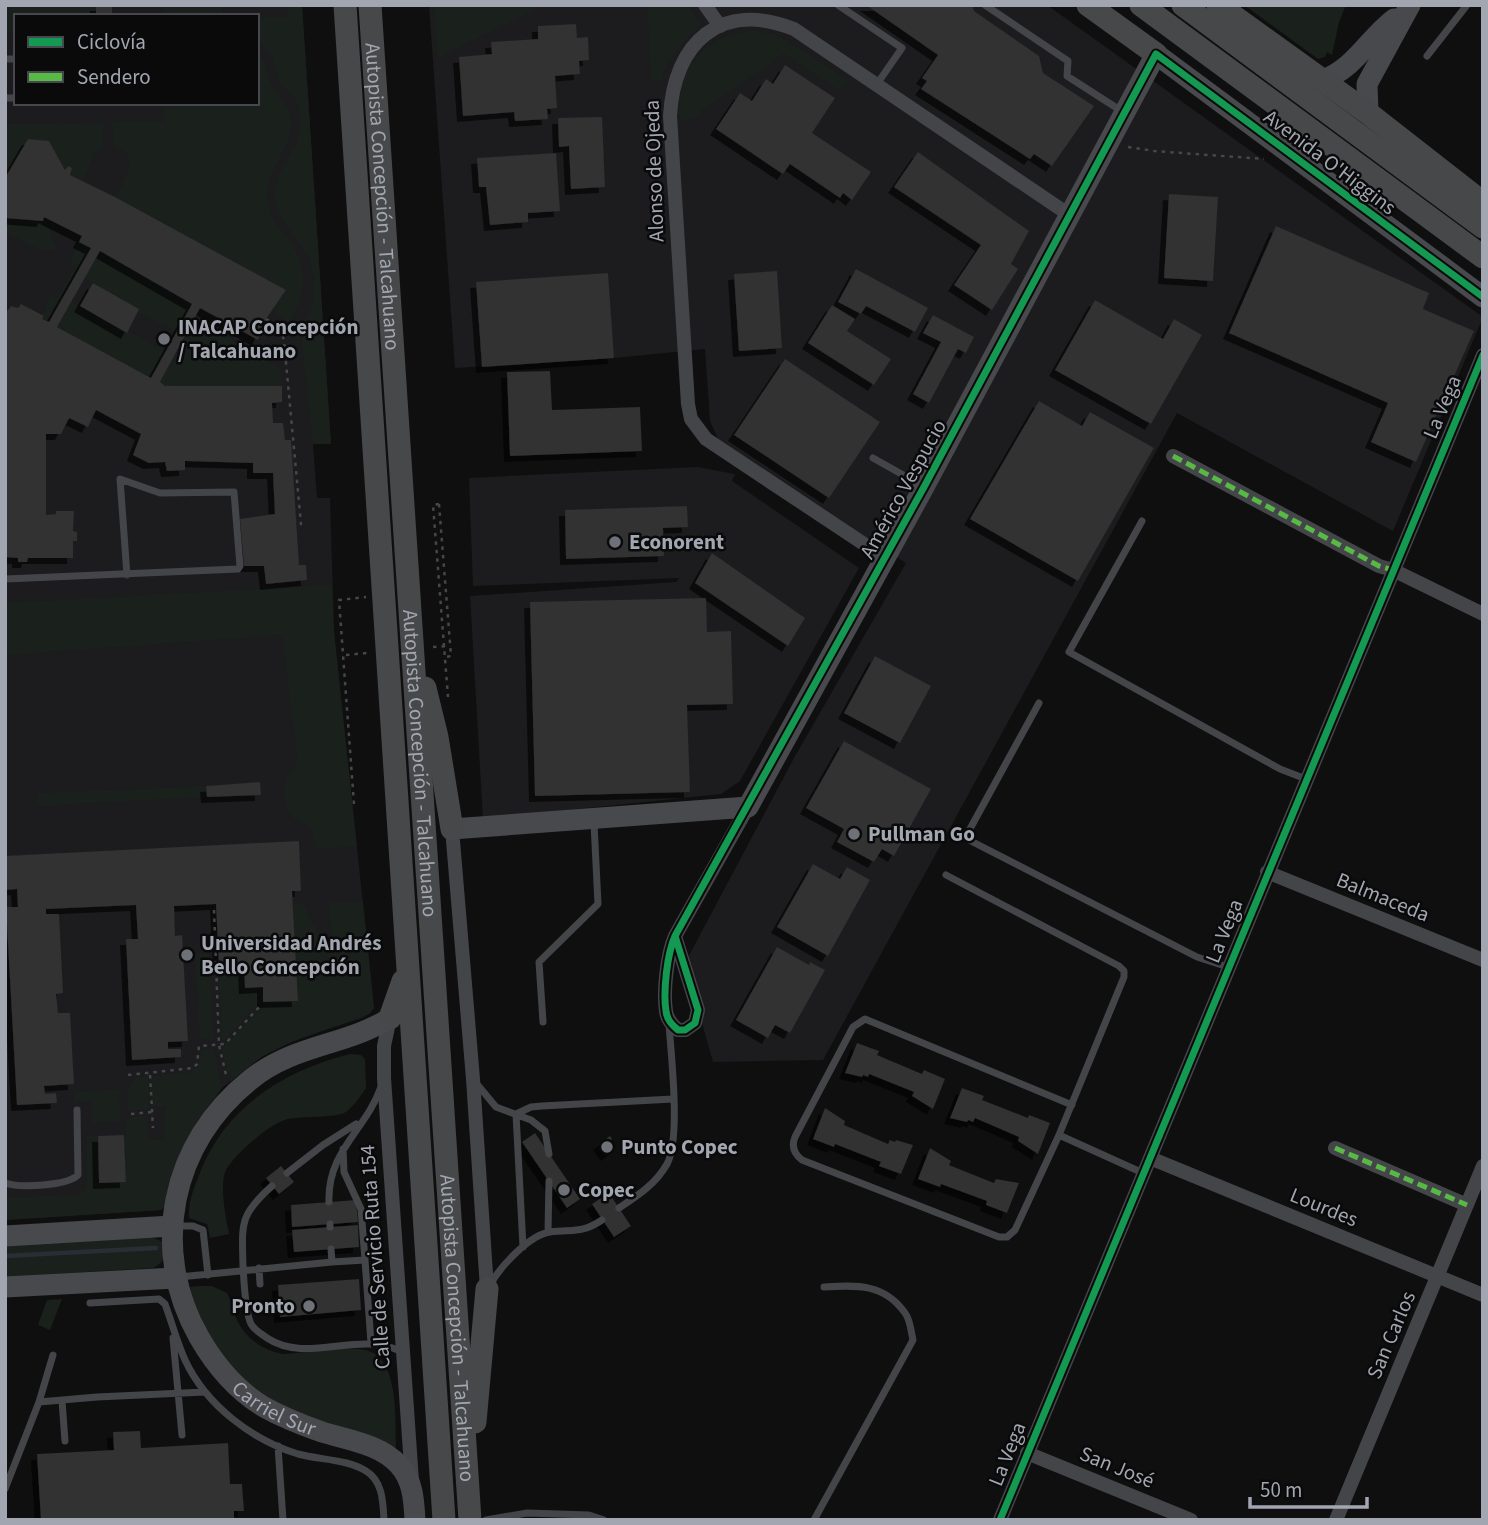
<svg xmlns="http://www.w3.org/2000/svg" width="1488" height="1525" font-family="'Source Sans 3',sans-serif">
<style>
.built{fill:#1c1c1e;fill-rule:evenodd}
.green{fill:#1a201b}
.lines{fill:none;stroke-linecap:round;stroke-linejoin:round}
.stream{stroke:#282f34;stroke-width:4.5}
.building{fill:#303032;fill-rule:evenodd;filter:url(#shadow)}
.path{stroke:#46474a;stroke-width:2.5;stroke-dasharray:3.5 5;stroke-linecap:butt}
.lane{stroke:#444549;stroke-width:7}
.street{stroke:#444549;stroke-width:14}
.secondary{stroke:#48494d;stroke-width:21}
.primary{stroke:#47484a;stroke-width:23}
.quiet{stroke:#58b947;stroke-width:5;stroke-dasharray:10 5;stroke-linecap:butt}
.cycleway-casing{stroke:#0a0a0b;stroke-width:11}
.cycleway{stroke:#139951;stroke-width:7}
.poi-dot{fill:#6f7178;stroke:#0a0a0b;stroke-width:2.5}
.labels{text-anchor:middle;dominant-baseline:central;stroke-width:5;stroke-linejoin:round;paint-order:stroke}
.street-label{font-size:21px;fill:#a2a6b0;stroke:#0a0a0b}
.poi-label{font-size:21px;font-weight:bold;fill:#a2a6b0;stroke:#0a0a0b;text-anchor:start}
</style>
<defs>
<filter id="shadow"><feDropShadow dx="-6" dy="6" stdDeviation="0" flood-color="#0009"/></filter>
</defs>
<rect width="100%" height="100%" fill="#0f0f10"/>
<path class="built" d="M5,5H302L331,444H313L317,498H330L334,632L374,1008L369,1014L362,1018L298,1039L261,1057L222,1088L198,1120L179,1157L161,1210L5,1220ZM16,16H257V103H16Z
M429,5H1047L1483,317L1393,531L1177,413L823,1060L713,1062L685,963L794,758L906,563L722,448L710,421L705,349L614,358L455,368Z
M697,467L735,474L732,481L859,568L740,781L721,794L483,819L470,596L676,582L679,578L473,586L469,478Z"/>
<path class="green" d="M5,5H96V16H16V32H5Z
M163,5H224L221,13L222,16H163Z
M288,5H302L331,444H313L301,335L314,300V276L307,254L279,214L274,195L278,176L296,144L299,133L300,114L296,100L279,82L273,57L257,40V17L288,18Z
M434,5H545L438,58Z
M647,5H688L701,25C683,42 669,56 661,80H651Z
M1244,5H1346L1339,22L1332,55L1327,52L1325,57L1318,59Z
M754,30L779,36L848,80L841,92L784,54L701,110L699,117L680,122L677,101L688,68L705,48L726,36Z
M257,52C268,63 266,77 274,90C278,97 284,101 287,107C305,138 264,167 267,198C268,214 277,224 286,236C309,264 306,295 289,325L272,308L286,290L115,197C124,181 143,153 113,146L112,122H164V103H257Z
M103,123V148L95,152L83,181L70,175L72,168L68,166L65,170L49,141L28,139L5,178V124Z
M44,217L57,249L40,250L5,232V218Z
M79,242L91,248L49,322L42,319L50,295L57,298L76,266L70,262Z
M100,251L192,304L176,331L137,312L139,309L84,278Z
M71,302L166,351L151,378L57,327Z
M195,318L280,368L282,386H165L160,382Z
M332,585L334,632L357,847L316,849L312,828C306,824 296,821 292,816C284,808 282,786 287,777C292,768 295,768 297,757L282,635L6,655L5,745V603Z
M206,786L207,797L37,806V793Z
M363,902L374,1008L369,1014L286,1044L261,1057L230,1082L222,1049L268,1002L298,1000L293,905L304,903L320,940L332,938L328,903Z
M209,953L214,1039H200L195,954Z
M244,964L245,988L263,987V1000L224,1040H221L219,965Z
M213,1048L222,1088L198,1120L179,1157L165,1206L161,1210L5,1220V1197L75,1195L79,1194L86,1188L87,1136H98L99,1183L126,1182L125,1118L147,1115L149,1139L164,1140L165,1106H151L150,1076L187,1073L198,1067L201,1051Z
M350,1054L361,1055L365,1059L366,1088L364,1091C359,1098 353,1107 346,1112C337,1118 303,1116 288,1119C271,1122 234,1155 226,1170C219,1184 226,1219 229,1234L210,1238L207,1224L189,1218C188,1200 195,1186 201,1170C227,1106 285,1070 350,1054Z
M136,1077H148L149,1110H128L127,1089L132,1085Z
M119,1090L121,1122L92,1123L91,1101L74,1102L73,1092Z
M149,1236L163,1242C165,1254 166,1262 153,1268L5,1277V1246Z
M198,1286H212L227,1293C232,1302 233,1311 237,1320C246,1339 263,1350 283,1354C309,1353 339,1345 365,1350C401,1357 395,1425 396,1453L337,1427L284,1409L243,1381L208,1337L195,1308L190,1287Z
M62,1299L50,1330L38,1325L47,1300Z"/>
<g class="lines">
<path class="stream" d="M5,1256L156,1248"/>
</g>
<path class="building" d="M96,5H112V16H96Z
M866,5H972L974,11L1039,56L1043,73L1094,106L1052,166L1034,154L1030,159L921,89L927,81L922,78L938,55Z
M576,24L577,38L588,37L589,60L579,61L580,74L555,76L557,108L547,109L548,119L515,121L514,112L463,116L459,57L492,54L491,42L538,39V26Z
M785,65L835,98L812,133L871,172L852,200L843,193L840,198L790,164L783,174L716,129L740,93L752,101L766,79L773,84Z
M602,117L605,187L571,189L569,146L559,147L558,118Z
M28,139L49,141L65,170L68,166L72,168L70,175L115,197L286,290L266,319L258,340L200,308L160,382L165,386H282V402L272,403L273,423H283L285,440H291L299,565H306L307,580L266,584L264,566H244L240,519L275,514L273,473H253V463L185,461V470L167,471L165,462L149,463L133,455L141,434L96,410L88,427L69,418L61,434H46V515L56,514V511H74L73,531L77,532V541H73V558H28L27,562H18V558L5,557V314L11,306L18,308L21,304L44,316L42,319L49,322L91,248L79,242L82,236L44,217L43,221L5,218V178ZM100,251L192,304L151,378L57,327Z
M918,152L1029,231L1011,264L1018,269L992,310L954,285L981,245L894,187Z
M556,153L560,211L528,213V222L490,225L486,187H479L477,158Z
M1169,194L1218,197L1213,281L1164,278Z
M1276,226L1429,293L1423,309L1474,331L1416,462L1371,442L1388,403L1229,333Z
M856,269L928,308L915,332L866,306L861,314L838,302Z
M777,271L782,348L739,351L734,274Z
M608,273L614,358L482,367L476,282Z
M93,283L139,309L127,333L80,306Z
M1095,300L1163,339L1174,319L1202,335L1151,424L1055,370Z
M832,305L855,319L847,331L891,359L874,385L808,343Z
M933,315L974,337L966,353L958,349L929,403L913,394L941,342L923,333Z
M785,359L880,422L829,498L734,435Z
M550,371L552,410L640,407L642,451L510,456L507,372Z
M1039,401L1082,426L1090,412L1154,448L1078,581L970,519Z
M687,506L688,527L663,528L664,556L566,559L565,510Z
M712,553L805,618L788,646L695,583Z
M706,598L707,632L731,631L733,704L687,705L690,792L535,796L530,602Z
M875,656L931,686L900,743L844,713Z
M844,741L931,789L894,856L882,849L874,862L837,842L844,829L806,808Z
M260,782L261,795L207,797L206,786Z
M299,841L301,891H292L298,1001L263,1002V987L245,988L244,964L219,965L216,904L174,906L175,936L182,935L188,1041L168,1042V1049H181V1057L132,1060L126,939H138L136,905L46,909V914H59L63,993L56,994L58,1013H70L74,1084L44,1086L45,1094L56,1093L57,1103L17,1105L6,907H18L17,889L5,890V856Z
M813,864L840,879L847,867L870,880L828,956L777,927Z
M777,947L809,965L810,962L825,970L790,1033L775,1025L768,1038L736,1020Z
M857,1043L879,1051L877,1055L922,1074L924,1070L945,1079L933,1109L912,1096L914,1092L869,1074L868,1077L863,1075L862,1077L845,1073Z
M962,1088L984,1096L982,1100L1028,1118L1029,1115L1050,1123L1038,1154L1018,1141L1019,1137L975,1118L973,1122L968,1120L967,1122L950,1118Z
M825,1108L845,1121L844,1125L888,1144L890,1140L895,1142L896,1140L913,1145L901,1174L879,1166L881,1162L835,1144L834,1147L813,1139Z
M535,1133L580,1199L567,1208L522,1142Z
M124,1135L126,1182L99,1183L98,1136Z
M610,1136L612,1139L610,1141L615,1149L607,1155L599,1144Z
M930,1148L951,1161L949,1165L994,1183L996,1179L1019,1183L1007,1213L986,1205L987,1201L941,1184L940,1187L918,1179Z
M281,1166L294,1182L279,1194L266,1178Z
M609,1193L631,1226L614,1237L592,1204Z
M356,1200L358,1222L292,1227L291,1205Z
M358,1225L359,1247L294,1252L292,1230Z
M359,1279L361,1310L280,1317L278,1285Z
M140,1431L141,1448L228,1443L230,1484H242L244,1511H234V1520H41L37,1454L114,1450L113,1432Z"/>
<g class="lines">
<path class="path" d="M1128,147L1154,151L1264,159
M266,319L281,328L284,341L301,524H297
M439,504L433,505L448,697
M439,504L451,656L446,657
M433,647L450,646
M346,655L367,653
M354,804L339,600L366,597
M214,910L219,1045L226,1075
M128,1075L193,1068L197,1064L199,1046L225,1044L262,1004
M150,1075L153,1128
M131,1114L152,1112"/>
<path class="lane" d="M838,5L902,48L877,84
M985,5L1068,61L1067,76L1123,112
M1427,56L1467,5
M5,59H16
M5,98H16
M873,458L921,485
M1142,521L1069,652L1280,769L1306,779
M5,579L238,569L240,566L234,492L160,493L120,479L127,575
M1039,703L965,838L1197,957L1228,967
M946,875L1119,966L1124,971V977L1059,1135L1015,1230L1007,1237H999L802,1160C794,1154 791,1147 795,1137L853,1027L865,1019L1072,1105
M543,1022L539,962L598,904L594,823
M476,1083L496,1107L531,1120L545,1131L549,1154
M516,1114L531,1107L542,1106L673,1099
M516,1114L523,1247
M1059,1135L1143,1173
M343,1149L344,1172L361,1209L365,1260
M287,1173L323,1145L356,1124
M5,1183C20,1188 67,1186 78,1175L77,1110
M272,1186C239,1215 242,1224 243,1266C244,1281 245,1312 251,1324C255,1331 262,1334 267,1338C308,1365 359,1329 402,1352
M329,1202C327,1151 366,1130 381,1087
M619,1208C637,1196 656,1184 667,1164C681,1139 671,1055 669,1024
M330,1224V1227
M177,1226H193L203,1230L208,1275
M548,1232L549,1181
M331,1249L332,1262L365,1260L371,1343
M259,1268L260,1284
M179,1277L332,1262
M490,1285C500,1267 529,1235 550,1232C573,1229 581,1234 602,1220
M90,1303L159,1299L165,1304C172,1323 177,1342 185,1360C206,1405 252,1440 298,1454C320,1460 347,1459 366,1471C383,1481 383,1503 384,1520
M173,1338L182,1435
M53,1355L39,1402L97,1397L205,1392
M62,1401L65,1441
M278,1446L283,1520
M5,1489L39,1402
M486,1520L527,1513L589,1515L604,1520
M814,1520L913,1340C911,1331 910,1319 905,1313C884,1283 856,1285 824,1287"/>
<path class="street" d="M705,5L720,26
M1173,456L1379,566L1393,570L1483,614
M885,558L706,439L691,419L688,404L670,116C674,42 721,0 794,29L1071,216
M452,829L473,1079L487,1289
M1267,872L1483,960
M675,936L698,1010L695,1023L685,1030H678C672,1025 667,1020 666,1011C663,992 667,954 675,936L748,807
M390,1018L384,1046V1078L412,1481
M1335,1148L1467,1205
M1150,1158L1483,1295
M1027,1453L1191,1520
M1000,1520L1483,355
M1336,1520L1483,1166"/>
<g class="secondary">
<path d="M1323,80C1355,68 1368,39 1394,19"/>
<path d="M1368,113L1367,84L1410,5"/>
<path d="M452,829L748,807L924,487L1156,54L1483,297"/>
<path id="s1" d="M390,1018C346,1046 294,1044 250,1080C171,1143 149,1249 199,1337C215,1365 236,1390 264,1407C282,1417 302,1425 322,1432C348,1440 380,1444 399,1465C413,1480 414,1501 415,1520"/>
<path d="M5,1236L172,1226"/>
<path d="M5,1287L175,1278"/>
</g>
<g class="primary">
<path d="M345,5L444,1520"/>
<path id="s2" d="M370,5L470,1520"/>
<path d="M1088,5L1156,54"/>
<path d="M1141,5L1483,257"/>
<path d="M1183,5L1483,227"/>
<path d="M1218,5L1368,113L1483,203"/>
<path d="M425,688L437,737L452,829"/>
<path d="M390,1018L403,981"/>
<path d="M475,1422L487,1289"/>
</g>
<path class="quiet" d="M1173,456L1379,566L1393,570
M1335,1148L1467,1205"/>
<g class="cycleway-casing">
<path id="cycleway" d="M675,936L698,1010L695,1023L685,1030H678C672,1025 667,1020 666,1011C663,992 667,954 675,936L924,487L1156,54L1483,297
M1000,1520L1483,355"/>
</g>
<use href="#cycleway" class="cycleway"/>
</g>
<g class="poi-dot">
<circle cx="164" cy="339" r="7"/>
<circle cx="615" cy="542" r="7"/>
<circle cx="854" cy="834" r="7"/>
<circle cx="187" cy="955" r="7"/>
<circle cx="607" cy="1147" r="7"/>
<circle cx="564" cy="1190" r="7"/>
<circle cx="309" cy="1306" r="7"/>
</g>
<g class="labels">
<g class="street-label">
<text transform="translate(1330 162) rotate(37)">Avenida O'Higgins</text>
<text transform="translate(654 171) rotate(-92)">Alonso de Ojeda</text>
<text stroke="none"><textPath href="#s2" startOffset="192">Autopista Concepción - Talcahuano</textPath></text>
<text transform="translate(1442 407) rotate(-67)">La Vega</text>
<text transform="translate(903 489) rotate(-61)">Américo Vespucio</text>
<text stroke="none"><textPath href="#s2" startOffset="760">Autopista Concepción - Talcahuano</textPath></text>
<text transform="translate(1383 897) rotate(22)">Balmaceda</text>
<text transform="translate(1224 931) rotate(-68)">La Vega</text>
<text transform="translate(1324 1207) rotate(22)">Lourdes</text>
<text transform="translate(375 1257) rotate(-94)">Calle de Servicio Ruta 154</text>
<text stroke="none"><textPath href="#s2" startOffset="1326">Autopista Concepción - Talcahuano</textPath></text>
<text transform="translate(1391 1335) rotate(-67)">San Carlos</text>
<text stroke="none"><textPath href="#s1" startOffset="546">Carriel Sur</textPath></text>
<text transform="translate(1007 1454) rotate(-68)">La Vega</text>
<text transform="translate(1117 1467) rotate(22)">San José</text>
</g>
<g class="poi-label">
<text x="178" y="327">INACAP Concepción<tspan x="178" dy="24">/ Talcahuano</tspan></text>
<text x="629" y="542">Econorent</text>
<text x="868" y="834">Pullman Go</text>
<text x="201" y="943">Universidad Andrés<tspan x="201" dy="24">Bello Concepción</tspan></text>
<text x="621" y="1147">Punto Copec</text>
<text x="578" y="1190">Copec</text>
<text x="295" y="1306" text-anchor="end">Pronto</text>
</g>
</g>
<rect width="1488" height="1525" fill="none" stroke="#a2a6b0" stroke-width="14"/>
<rect x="14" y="14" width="245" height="91" fill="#0a0a0b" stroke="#47484d" stroke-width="2"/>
<rect x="28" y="37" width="35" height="10" fill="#139951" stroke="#47484d" stroke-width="2"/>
<text x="77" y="49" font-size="21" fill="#a2a6b0">Ciclovía</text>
<rect x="28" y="72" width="35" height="10" fill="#58b947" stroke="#47484d" stroke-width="2"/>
<text x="77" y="84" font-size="21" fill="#a2a6b0">Sendero</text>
<path d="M1250 1497v10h117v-10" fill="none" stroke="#a2a6b0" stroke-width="3.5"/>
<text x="1260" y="1497" font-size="21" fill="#a2a6b0" stroke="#0a0a0b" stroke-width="5" paint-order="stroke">50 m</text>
</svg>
